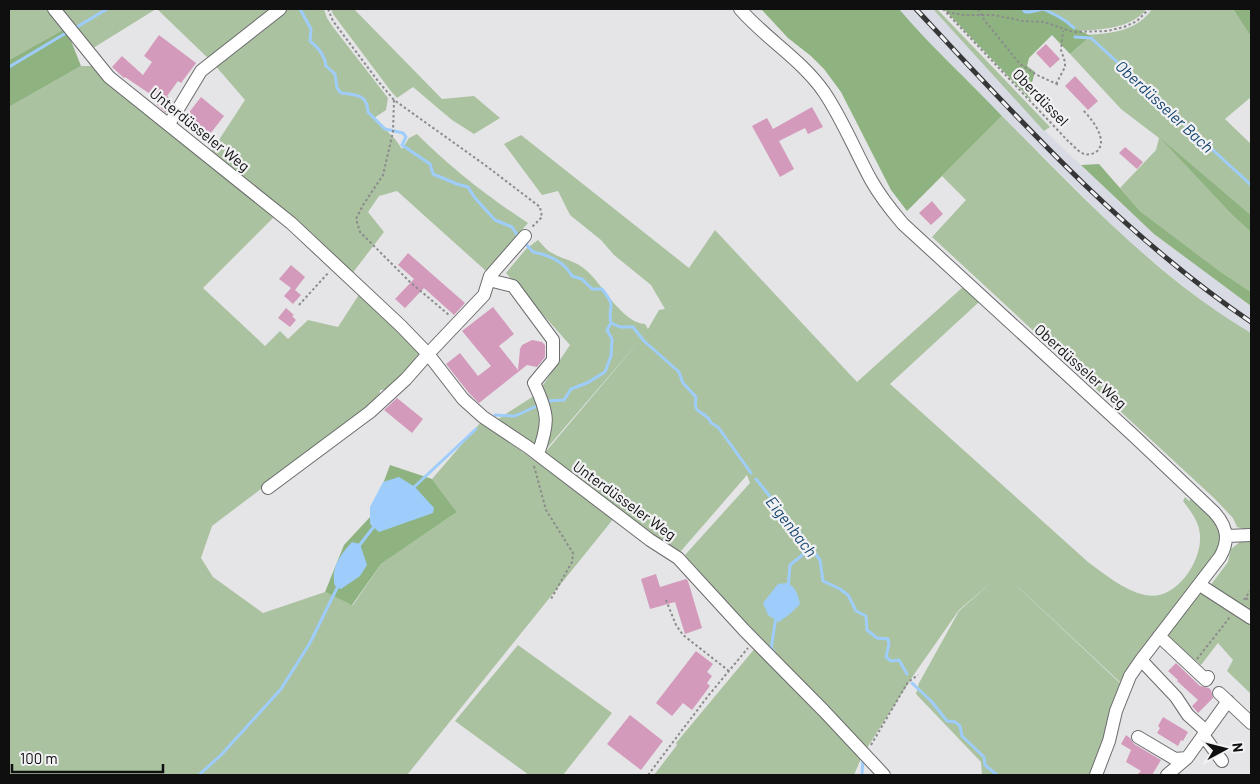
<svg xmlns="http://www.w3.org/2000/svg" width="1260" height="784" font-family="Barlow,sans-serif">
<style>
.built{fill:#d9dbe4}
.green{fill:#aac2a0}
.forest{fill:#8fb380}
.water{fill:#9fcdfb}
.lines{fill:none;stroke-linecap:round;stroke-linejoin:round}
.stream{stroke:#9fcdfb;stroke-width:3}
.building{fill:#d49abc}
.minor-casing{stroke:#6b6b6d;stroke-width:14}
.path{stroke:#8b8b8c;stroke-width:2;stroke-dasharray:2.5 2.5;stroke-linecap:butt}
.minor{stroke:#fff;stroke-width:12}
.rail-casing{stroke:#363637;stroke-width:5}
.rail{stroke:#f2f2f4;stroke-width:3;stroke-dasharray:9;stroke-linecap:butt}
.labels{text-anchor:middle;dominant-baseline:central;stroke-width:4.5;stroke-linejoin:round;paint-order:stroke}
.street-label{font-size:15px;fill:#0f0f10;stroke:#f2f2f4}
.water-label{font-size:16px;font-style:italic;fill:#154570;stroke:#f2f2f4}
</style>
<rect width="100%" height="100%" fill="#e5e5e7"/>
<path class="built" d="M899,9H933L1048,134L1154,234L1251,306V333L1219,315L1131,244L920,34Z"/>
<path class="green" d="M9,9H51L66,28L9,60Z
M57,9H156L90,50L84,36L76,25L67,22Z
M157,9H277L210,60Z
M283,9H324L327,18L333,27L388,98L386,110L374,118L395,139L402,149L409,138L417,134C451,168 488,197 528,223L486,271L397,191L379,196L368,212L384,232L351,275L211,152L245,100L213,63Z
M331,9H354L442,99L474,96L500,118L474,134L452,120L413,87L397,98L390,90L333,14Z
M933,9H937L1050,127L1044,131Z
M1023,9H1147C1130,29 1103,29 1079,31C1073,28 1071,23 1066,20C1059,16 1050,13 1043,9L1030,12H1025Z
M1152,9H1233L1251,37V97L1225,119L1251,144V215L1164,142L1233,216L1251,232V292L1221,272L1140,211L1120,188L1156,150L1159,138L1121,109L1070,54L1090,37L1088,35C1113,33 1137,31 1152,9Z
M81,66H92L275,216L203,288L265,346L280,331L288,339L308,320L338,327L360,293L424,353L391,389L380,390L379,398L348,423L212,526L201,558L213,577L263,613L325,592L353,605L381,564L457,512L432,479L481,422L614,518L407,775H9V107Z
M1002,116C1080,194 1156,277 1251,333L1250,531L1237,527L1233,518L1215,499L932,237L966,200L942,176Z
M521,135L689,268L715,230L857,382L963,287L979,302L890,384L1088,562C1106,575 1123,590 1145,595C1175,602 1202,562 1200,535C1199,521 1191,512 1183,501L1185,497L1189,501L1191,499L1194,502L1196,501C1212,517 1220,523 1220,547L1122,684L1002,572L1121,684L1105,737L1091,775H982L981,762L916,694L919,683L959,611L993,581L959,610L915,673L865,751L752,631L685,555L750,483L747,475L681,551L673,549L637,526L543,455L640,340L542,454L498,419L537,394L570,345L506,273L526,249L538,240C542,244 547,251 552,253C568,262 578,260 592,276C605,290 624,323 645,324L648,329L659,310L665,309L651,285L614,255L601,240L570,215L558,191L542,195L504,144Z
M1245,538H1251V694L1227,671L1233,660L1218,643L1201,665L1171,641L1168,635L1198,594L1210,586L1228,562L1231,549Z
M518,645L612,713L563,775H529L455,721Z
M756,647L862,756L854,775H654L677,745L676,743Z"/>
<path class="forest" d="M761,9H899C931,47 968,80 1002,116L907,211L891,190L841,92L824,69L811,56L788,38Z
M944,9H1023L1025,12H1030L1043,9L1059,18L1066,20L1074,28L1091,36L1070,54L1052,35L1029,58L1027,66L1035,72L1029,93L1031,100Z
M1233,9H1251V37Z
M66,28L81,66L9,107V60Z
M1160,138L1251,215V232L1233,216Z
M1099,164L1140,211L1221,272L1251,292V306L1154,234L1081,165Z
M390,465L432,479L457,512L381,564L352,605L325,592L344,545L371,516Z"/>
<path class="water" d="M399,477L415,487L434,508L433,513L379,532L370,524V507L383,482Z
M352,542L360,544L367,565L360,576L341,589C336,587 334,586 334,581C332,565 342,553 352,542Z
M787,583C796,587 798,595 800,604L791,613L779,622L768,615L763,603L778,584Z"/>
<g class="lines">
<path class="stream" d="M300,9L311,29L310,41C319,48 325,55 326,66L335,74L337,88L341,93C356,95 367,94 368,112L385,129L403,133L406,137L402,145L430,164L433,174L457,184L468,187L475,198L495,220L512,227L519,238
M1023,9L1025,12H1030L1043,9C1054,14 1065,19 1074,28
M77,27L107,9
M1075,37L1091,38L1251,185
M9,67L66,33
M524,242L533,252C549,255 564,261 572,276L582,279L592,289H602C618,309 607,304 611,323L620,327H633L644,341L679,372L683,383L696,397C692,417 706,409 711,423L718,427L751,473
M548,401L564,400L571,389L587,383L605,372L611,356L612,339L607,330L611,323
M495,415L515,416L539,405
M756,479L780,509L788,522L800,533L820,560L823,581L840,589L848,595L856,611L866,616L867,630L877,638L888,639L889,644L886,657L891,661L899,660L907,674
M412,489L476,429
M358,547L376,524
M788,588L790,565L811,548
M774,651L771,649L776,617
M912,683L932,702L947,721L955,722L960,726L962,736L984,757L985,765L997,775
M199,775L222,754L281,689L310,643L338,586
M862,775L863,758"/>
</g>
<path class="building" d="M159,35L196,63L181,83L178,81L167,96L173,101L166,113L156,104L159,100L125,77L124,78L112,67L122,56L143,75L152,62L144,56Z
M1046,44L1060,59L1050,68L1036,53Z
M1075,76L1098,101L1088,110L1065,86Z
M201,97L224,116L210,134L187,115Z
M812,107L823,127L808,134L805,128L779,141L794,169L780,177L752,126L767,118L773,129Z
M1125,147L1143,162L1137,169L1119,153Z
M932,201L943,214L931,225L919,213Z
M408,253L465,303L454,315L424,288L405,308L395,299L414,279L398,265Z
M291,265L305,277L295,290L301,295L293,304L284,296L291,288L279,279Z
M493,307L514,334L499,346L518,370L520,349L522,345L532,340L542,342L545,345V357L537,367L527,365L479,403L469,393L446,364L460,353L478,376L491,366L462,331Z
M286,308L294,315L292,316L296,320L290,327L278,318Z
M397,398L423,419L412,433L384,410Z
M656,574L660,587L686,579L688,581L702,628L685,634L675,602L650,609L641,579Z
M696,651L713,664L707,672L712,676L707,683L710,686L692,710L683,703L672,716L656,703Z
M1176,663L1200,686L1209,688L1211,690L1213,698L1198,713L1192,706L1198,700L1177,681L1178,680L1168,671Z
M630,715L663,741L641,770L607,744Z
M1163,717L1188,732L1183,741L1181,740L1178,746L1157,733L1160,728L1158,726Z
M1126,735L1130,738L1134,744L1161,760L1152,775H1137L1141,771L1126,762L1131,750L1121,744Z"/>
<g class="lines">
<g class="minor-casing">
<path id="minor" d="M54,9L109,77L291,223L401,326L428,354L463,399L483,417L528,447L650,540L678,558L744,630L824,711L884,775
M740,9C766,39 802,60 824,92C843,120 855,151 871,180C880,196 891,210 903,224L1134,436L1214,512C1227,526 1230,540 1220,557L1141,660L1130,676L1116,711L1109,741L1096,775
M169,124L201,71L280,9
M489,280L513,286L553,340V360L534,383C549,414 549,423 538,454
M268,488L370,412L406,379L428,354L484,295L490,276L525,236
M1227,536L1251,535
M1200,585L1251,618
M1159,636L1206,680L1208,677
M1141,660L1176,697L1188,715L1206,731
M1219,693L1251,723
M1203,735L1222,761
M1138,737L1175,759L1187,758
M1167,775L1187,758L1228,701"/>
</g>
<path class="path" d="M328,9L333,21L378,81L394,100L485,165L540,207L542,217L532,227
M943,9L1068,141C1073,145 1078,152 1084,154C1088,155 1093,154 1096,152C1110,141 1091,118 1083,110
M978,9L985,21L1020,64L1037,75L1059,85
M1250,9L1251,11
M947,12L963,15H994L1023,21L1044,22L1073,32L1107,31L1124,27L1137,21L1149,9
M1056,84L1065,67V62L1061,50L1063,31
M394,100L393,132L383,175L363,205L356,219L360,232L410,282L449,315
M299,305L329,272
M534,466L546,510L573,553L572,562L551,599
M1246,598L1251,602
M666,600L676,625L683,635L729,671
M1244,600L1250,591
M1197,659L1230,617
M871,745L908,682L918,675
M648,775L708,696L748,648"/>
<use href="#minor" class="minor"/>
<g class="rail-casing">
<path id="rail" d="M916,9C1020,121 1123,235 1251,322"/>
</g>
<use href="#rail" class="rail"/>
</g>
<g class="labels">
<g class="street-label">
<text transform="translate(1041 97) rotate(46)">Oberdüssel</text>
<text transform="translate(200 129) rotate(39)">Unterdüsseler Weg</text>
<text transform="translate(1081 366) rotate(42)">Oberdüsseler Weg</text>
<text transform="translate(625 500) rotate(36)">Unterdüsseler Weg</text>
</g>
<g class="water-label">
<text transform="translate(1165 106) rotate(43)">Oberdüsseler Bach</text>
<text transform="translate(792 526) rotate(52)">Eigenbach</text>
</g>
</g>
<rect width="1260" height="784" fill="none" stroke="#0f0f10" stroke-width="20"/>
<g transform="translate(1225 749) rotate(83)" stroke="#f2f2f4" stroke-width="4" paint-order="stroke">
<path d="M0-4L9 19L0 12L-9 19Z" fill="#0f0f10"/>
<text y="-8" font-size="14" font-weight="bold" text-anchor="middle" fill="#0f0f10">N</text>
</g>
<path d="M12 764v8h151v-8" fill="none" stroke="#0f0f10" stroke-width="2.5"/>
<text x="20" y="764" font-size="15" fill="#0f0f10" stroke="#f2f2f4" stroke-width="4" paint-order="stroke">100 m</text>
</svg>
